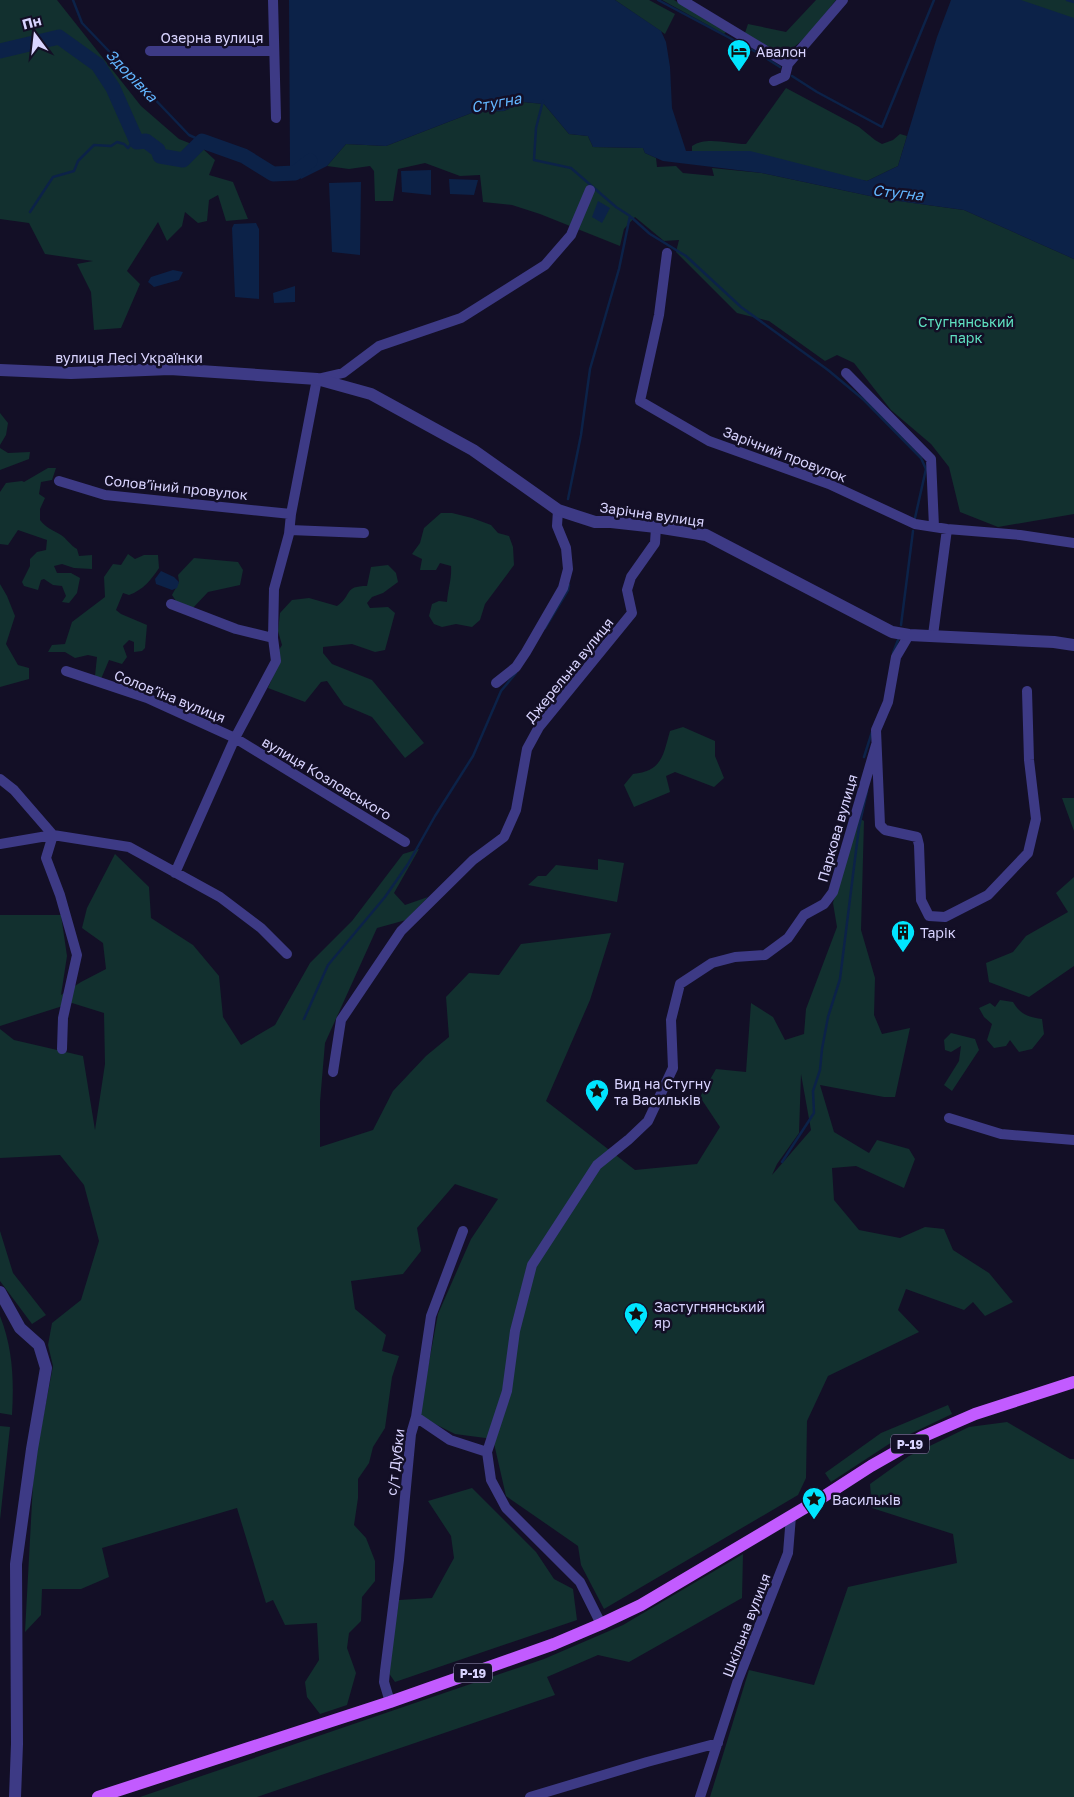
<svg xmlns="http://www.w3.org/2000/svg" width="1074" height="1797" font-family="'Golos Text',sans-serif">
<style>
.green{fill:#12302f;fill-rule:evenodd}
.water{fill:#0c2248}
.lines{fill:none;stroke-linecap:round;stroke-linejoin:round}
.stream{stroke:#0c2248;stroke-width:2.5}
.river{stroke:#0c2248;stroke-width:15}
.minor{stroke:#3d3a85;stroke-width:10}
.tertiary{stroke:#3d3a85;stroke-width:12}
.primary{stroke:#c25bff;stroke-width:12}
.labels{text-anchor:middle;dominant-baseline:central;stroke-width:5;stroke-linejoin:round;paint-order:stroke}
.shield{fill:#130f26;stroke:#9e99be;stroke-width:1}
.shield-label{font-size:12px;font-weight:bold;fill:#d9d4ff}
.street-label{font-size:14px;fill:#d9d4ff;stroke:#130f26}
.poi-label{font-size:14px;fill:#d9d4ff;stroke:#130f26;text-anchor:start}
.park-label{font-size:14px;fill:#5fe0c0;stroke:#130f26}
.water-label{font-size:15px;font-style:italic;fill:#62b6ff;stroke:#130f26}
</style>
<rect width="100%" height="100%" fill="#130f26"/>
<path class="green" d="M0,0H57L141,106L179,139L202,148L215,160L209,175L233,182L248,219L226,221L218,195L209,200L207,221L198,223L185,212L182,226L167,241L158,222L127,271L140,284L121,328L94,330L91,292L77,264L93,261L45,254L29,223L0,219Z
M615,0H649L675,14L665,34Z
M662,0H674L727,31L724,34Z
M816,0H836C822,17 800,50 778,55L745,33L748,24L786,32Z
M1007,0H1074V29Z
M786,88L859,127L875,140L882,144L893,140L900,134L907,136L898,166L867,181L700,154L692,151V146C707,136 728,144 746,144Z
M523,102L544,104L569,134L588,136L593,147L643,148L645,153L656,158L657,167L676,166L683,173L714,176L712,168L762,173L884,199L964,210L1074,259V514L998,527L960,512L949,467L931,444L891,410L854,363L837,355L825,361L769,321L737,313L676,252L679,240L664,241L635,217L624,229L620,246L540,214L512,205L483,202L480,175L460,176L425,163L398,169L393,201H375L374,171L370,166L349,169L327,166L346,144L386,146L474,112L504,111Z
M0,413L8,423L6,435L0,445Z
M0,448L8,453L30,452L29,459L0,470Z
M48,468H56L52,480L41,482L39,494L45,498L40,509V520C46,528 53,530 61,535C67,539 70,545 77,549L79,556L92,555V569L74,568L62,564L54,566L57,573H71L80,578L77,593L69,603L62,602L66,596L62,586L53,585L44,579L41,580L38,590L24,586L22,582L30,566V559L37,552L46,550L47,540L18,530L8,545L0,544V492L6,483L22,481L24,482Z
M441,513H452L472,518L491,525L498,533L509,536L513,547L514,565L485,604L480,620L472,627L456,624L442,627L434,624L429,616L432,604L439,601L447,602C448,588 452,579 451,566L440,563L436,570H420L422,559L412,554L420,543L424,528Z
M128,554L135,559L144,555H158L159,568C151,580 143,590 129,595L123,593L116,610L121,614L147,625L145,648L142,651L134,652V642L129,640L123,646L127,657L122,664L109,660L101,679L95,676L97,657L88,655L75,658L65,652H48L52,645L65,644L72,622L105,597L104,577L113,564L121,565Z
M194,558L238,562L243,570L240,585L208,592L191,610L176,601L172,595L179,582L178,575Z
M388,565L396,573L398,582L383,593L372,597L367,603L370,608L388,607L395,613L385,650L375,652L352,644L323,647V653L332,664L372,680L424,743L405,758L372,717L344,705L327,681L321,682L305,702L268,688L280,661L279,650L282,645L278,631L280,613L292,600L309,598L337,606C353,595 343,586 367,586L371,567Z
M0,584L7,596L15,616L6,644L18,665L29,668V679L0,687Z
M683,727L715,741V756L724,778L714,787L675,772L666,776L670,792L634,807L624,785L633,774C662,771 663,756 670,731Z
M1062,798H1074V831Z
M857,817L864,821L861,930L875,978L874,1015L882,1034L910,1028L895,1097H884L820,1085L834,1132L869,1153L877,1140L909,1149L915,1159L904,1188L856,1166L832,1168L834,1200L859,1230L900,1238L925,1227L944,1229L953,1250L989,1273L1013,1302L985,1316L973,1302L964,1310L906,1289L898,1310L919,1332L828,1376L807,1421L806,1478L798,1495L604,1609L581,1565L578,1546L506,1496L493,1439L455,1434L419,1416L438,1314L471,1239L498,1199L455,1184L417,1228L421,1251L403,1274L351,1281L355,1309L386,1335L382,1351L399,1356L392,1377L385,1428L373,1447L369,1463L358,1479V1498L354,1525L366,1538L375,1561V1581L362,1597L361,1621L349,1633L347,1648L356,1673L347,1705L320,1714L307,1697L305,1682L319,1660L317,1623L285,1625L273,1600L266,1603L237,1508L102,1548L109,1577L81,1589H42L41,1615L25,1632L34,1465L53,1366L48,1345L52,1323L81,1300L99,1241L84,1185L60,1155L0,1158V1029L14,1040L83,1056L95,1130L105,1064L104,1013L72,1003L0,1026V915H61L67,956L61,995L81,982L106,969L103,943L82,928L87,908L115,854L149,887L151,918L193,945L219,976L223,1017L241,1045L275,1025L310,963L352,921L403,854L419,849L394,893L405,905L428,897L406,920L377,928L325,1043L320,1102V1147L373,1130L393,1091L426,1056L449,1037L446,997L469,973L499,975L521,944L611,933L590,1000L546,1101L635,1170L697,1164L720,1127L700,1097L716,1069L746,1072L751,1003L773,1017L785,1040L804,1034L806,1009L837,927L833,903ZM801,1074L811,1130L772,1175L777,1164L799,1133Z
M598,859L624,863L617,902L528,885L538,876H546L556,865L598,870Z
M1074,877V966L1029,997L989,982L986,963L1013,952L1026,936L1068,912L1056,893Z
M1000,1000L1013,1002C1020,1014 1028,1017 1042,1019L1044,1034L1032,1049L1019,1052L1010,1040L1006,1046L994,1048L987,1040L992,1024L984,1017L979,1008L990,1003L995,1007Z
M951,1033L975,1039L979,1050L952,1091L944,1085L959,1061L961,1046L951,1052L945,1050L944,1040Z
M0,1231L13,1273L46,1315L32,1324L0,1281Z
M0,1316C13,1349 14,1380 12,1415L0,1413Z
M948,1405L952,1414L889,1444L831,1482L825,1473L881,1433Z
M1007,1422L1070,1459H1074V1797H710L749,1670L814,1685L848,1587L957,1563L953,1534L872,1508L870,1484L909,1456L969,1427Z
M0,1426L10,1427L0,1520Z
M472,1488L536,1552L554,1579L573,1589L577,1620L395,1682L388,1672L399,1600L432,1598L454,1558L451,1536L428,1501Z
M743,1554L742,1598L629,1662L598,1655L547,1677L555,1695L257,1797H140L544,1659L623,1625Z"/>
<path class="water" d="M289,0H615L661,31L666,42L670,67L672,108L686,151H750L867,181L898,166L937,37L951,0H1021L1074,18V259L964,210L884,199L762,173L663,161L645,153L643,148L593,147L588,136L569,134L544,104L523,102L504,111L474,112L386,146L346,144L327,166L301,179L290,166Z
M431,170V195L402,192L401,171Z
M449,179L478,180L474,195L450,194Z
M361,182L360,255L332,252L329,183Z
M598,201L610,208L602,223L592,217Z
M256,223L259,229V299L235,297L232,228L234,224Z
M173,270L183,272L179,280L154,287L148,282L151,277Z
M295,286V302L274,303L273,293Z
M161,571L174,577L179,582L177,588L172,590L156,584L155,579Z"/>
<g class="lines">
<path class="stream" d="M73,0L82,23L189,135L202,141
M658,0L758,53L780,67
M1067,0L1074,2
M792,76L817,92L882,127L934,0
M543,101L536,128L534,160L571,168L616,207L630,216L619,269L590,369L581,435L568,499
M30,212L53,177L74,171L78,161L94,145L111,146L117,142L124,144L128,148L131,144L136,146L137,142
M631,217L650,234L686,256L741,307L828,370L864,400L921,458L926,469L915,518
M901,625L913,531
M545,628L568,590L569,585
M893,653L898,640
M864,757L872,732
M304,1019L328,965L385,897L408,864L435,816L473,756L501,691L516,673
M782,1162L814,1113L813,1091L820,1070L822,1049L828,1017L840,979L859,827L867,791"/>
<path class="river" d="M0,51L59,37L98,65L113,88L137,142L146,141L158,150L160,156L183,160L202,141L244,156L273,174L295,173L310,161"/>
<path class="minor" d="M273,0L276,118
M682,0L788,64
M150,51H274
M774,81L785,76L788,64L843,0
M667,253L659,315L640,401L709,441L829,484L915,524L947,529L1020,535L1074,543
M846,373L931,459L934,527
M59,481L105,495L291,514
M290,530L364,533
M171,604L236,629L273,638
M909,635L896,657L888,702L876,730L880,825L885,830L917,837L919,845L921,900L929,916L945,917L988,895L1028,853L1036,819L1029,760L1027,691
M933,635L947,529
M66,671L147,698L235,738L405,842
M496,683L516,667L526,652L563,588L568,569L566,548L557,526L558,510
M0,779L14,790L53,835
M53,835L46,858L60,895L77,955L63,1018L62,1049
M0,844L53,835L129,847L220,897L261,928L287,954
M175,873L235,738L276,661L273,638L274,589L289,534L291,514L317,379L343,373L379,346L461,318L545,265L571,235L590,190
M333,1072L341,1020L401,931L473,860L504,837L516,810L527,749L539,727L632,613L627,590L631,577L655,543L656,527
M949,1118L1001,1134L1074,1140
M416,1417L450,1440L487,1452L491,1480L506,1508L580,1582L601,1624
M487,1452L507,1391L515,1331L532,1265L597,1165L628,1140L648,1121L673,1068L671,1020L680,984L712,963L735,957L765,955L788,938L804,915L824,904L833,892L876,745
M390,1702L384,1682L385,1671L399,1560L411,1434L416,1417L431,1316L463,1231
M530,1797L647,1762L718,1743
M700,1797L738,1680L788,1553L791,1516"/>
<path class="tertiary" d="M0,370L71,373L170,369L317,379L371,394L473,450L558,510L595,522H611L656,527L706,535L892,632L909,635L1054,642L1074,645
M0,1292L20,1328L39,1345L46,1368L32,1449L16,1564L17,1744L15,1797"/>
<path class="primary" d="M98,1797L390,1702L554,1644L601,1624L641,1605L823,1497L871,1466L922,1437L975,1414L1074,1382"/>
</g>
<defs>
<g id="hotel-pin" transform="scale(1.25)"><path d="M0 17L-7.5 6A9.5 9.5 0 1 1 7.5 6Z" fill="#00e5ff" stroke="#130f26"/><path d="M-6-4.5h1.5V1H6V5H4.5V3h-9V5H-6ZM-4 0a1.8 1.8 0 1 1 3.6 0ZM.5 0V-2.5h3Q6-2.5 6 0Z" fill="#111"/></g>
<g id="building-pin" transform="scale(1.25)"><path d="M0 17L-7.5 6A9.5 9.5 0 1 1 7.5 6Z" fill="#00e5ff" stroke="#130f26"/><path d="M-4-6H4V6H1V3H-1V6H-4ZM-2.5-4.3h1.7v1.8h-1.7ZM.8-4.3h1.7v1.8H.8ZM-2.5-1h1.7V.8h-1.7ZM.8-1h1.7V.8H.8Z" fill="#111"/></g>
<g id="sight-pin" transform="scale(1.25)"><path d="M0 17L-7.5 6A9.5 9.5 0 1 1 7.5 6Z" fill="#00e5ff" stroke="#130f26"/><path d="M0-6L1.8-2.2L6-1.7L2.9 1.2L3.7 5.4L0 3.3L-3.7 5.4L-2.9 1.2L-6-1.7L-1.8-2.2Z" fill="#111"/></g>
</defs>
<g fill-rule="evenodd">
<use href="#hotel-pin" x="739" y="51"/>
<use href="#building-pin" x="903" y="932"/>
<use href="#sight-pin" x="597" y="1091"/>
<use href="#sight-pin" x="636" y="1314"/>
<use href="#sight-pin" x="814" y="1499"/>
</g>
<g class="labels">
<g class="shield">
<rect x="891" y="1434.5" width="38" height="19" rx="4"/>
<rect x="454" y="1663.5" width="38" height="19" rx="4"/>
</g>
<g class="shield-label">
<text x="910" y="1444">Р-19</text>
<text x="473" y="1673">Р-19</text>
</g>
<g class="street-label">
<text x="212" y="37">Озерна вулиця</text>
<text x="129" y="357">вулиця Лесі Українки</text>
<text transform="translate(785 454) rotate(21)">Зарічний провулок</text>
<text transform="translate(176 487) rotate(6)">Соловʼїний провулок</text>
<text transform="translate(652 514) rotate(8)">Зарічна вулиця</text>
<text transform="translate(569 670) rotate(-51)">Джерельна вулиця</text>
<text transform="translate(170 696) rotate(22)">Соловʼїна вулиця</text>
<text transform="translate(327 778) rotate(31)">вулиця Козловського</text>
<text transform="translate(837 828) rotate(-74)">Паркова вулиця</text>
<text transform="translate(395 1462) rotate(-83)">с/т Дубки</text>
<text transform="translate(746 1625) rotate(-69)">Шкільна вулиця</text>
</g>
<g class="poi-label">
<text x="756" y="51">Авалон</text>
<text x="920" y="932">Тарік</text>
<text x="614" y="1083">Вид на Стугну<tspan x="614" dy="16">та Васильків</tspan></text>
<text x="654" y="1306">Застугнянський<tspan x="654" dy="16">яр</tspan></text>
<text x="832" y="1499">Васильків</text>
</g>
<g class="park-label">
<text x="966" y="321">Стугнянський<tspan x="966" dy="16">парк</tspan></text>
</g>
<g class="water-label">
<text transform="translate(132 75) rotate(46)">Здорівка</text>
<text transform="translate(496 102) rotate(-11)">Стугна</text>
<text transform="translate(898 192) rotate(6)">Стугна</text>
</g>
</g>
<g transform="translate(35 35) rotate(345)" stroke="#130f26" stroke-width="4" paint-order="stroke">
<path d="M0-4L9 19L0 12L-9 19Z" fill="#d9d4ff"/>
<text y="-8" font-size="14" font-weight="bold" text-anchor="middle" fill="#d9d4ff">Пн</text>
</g>
</svg>
